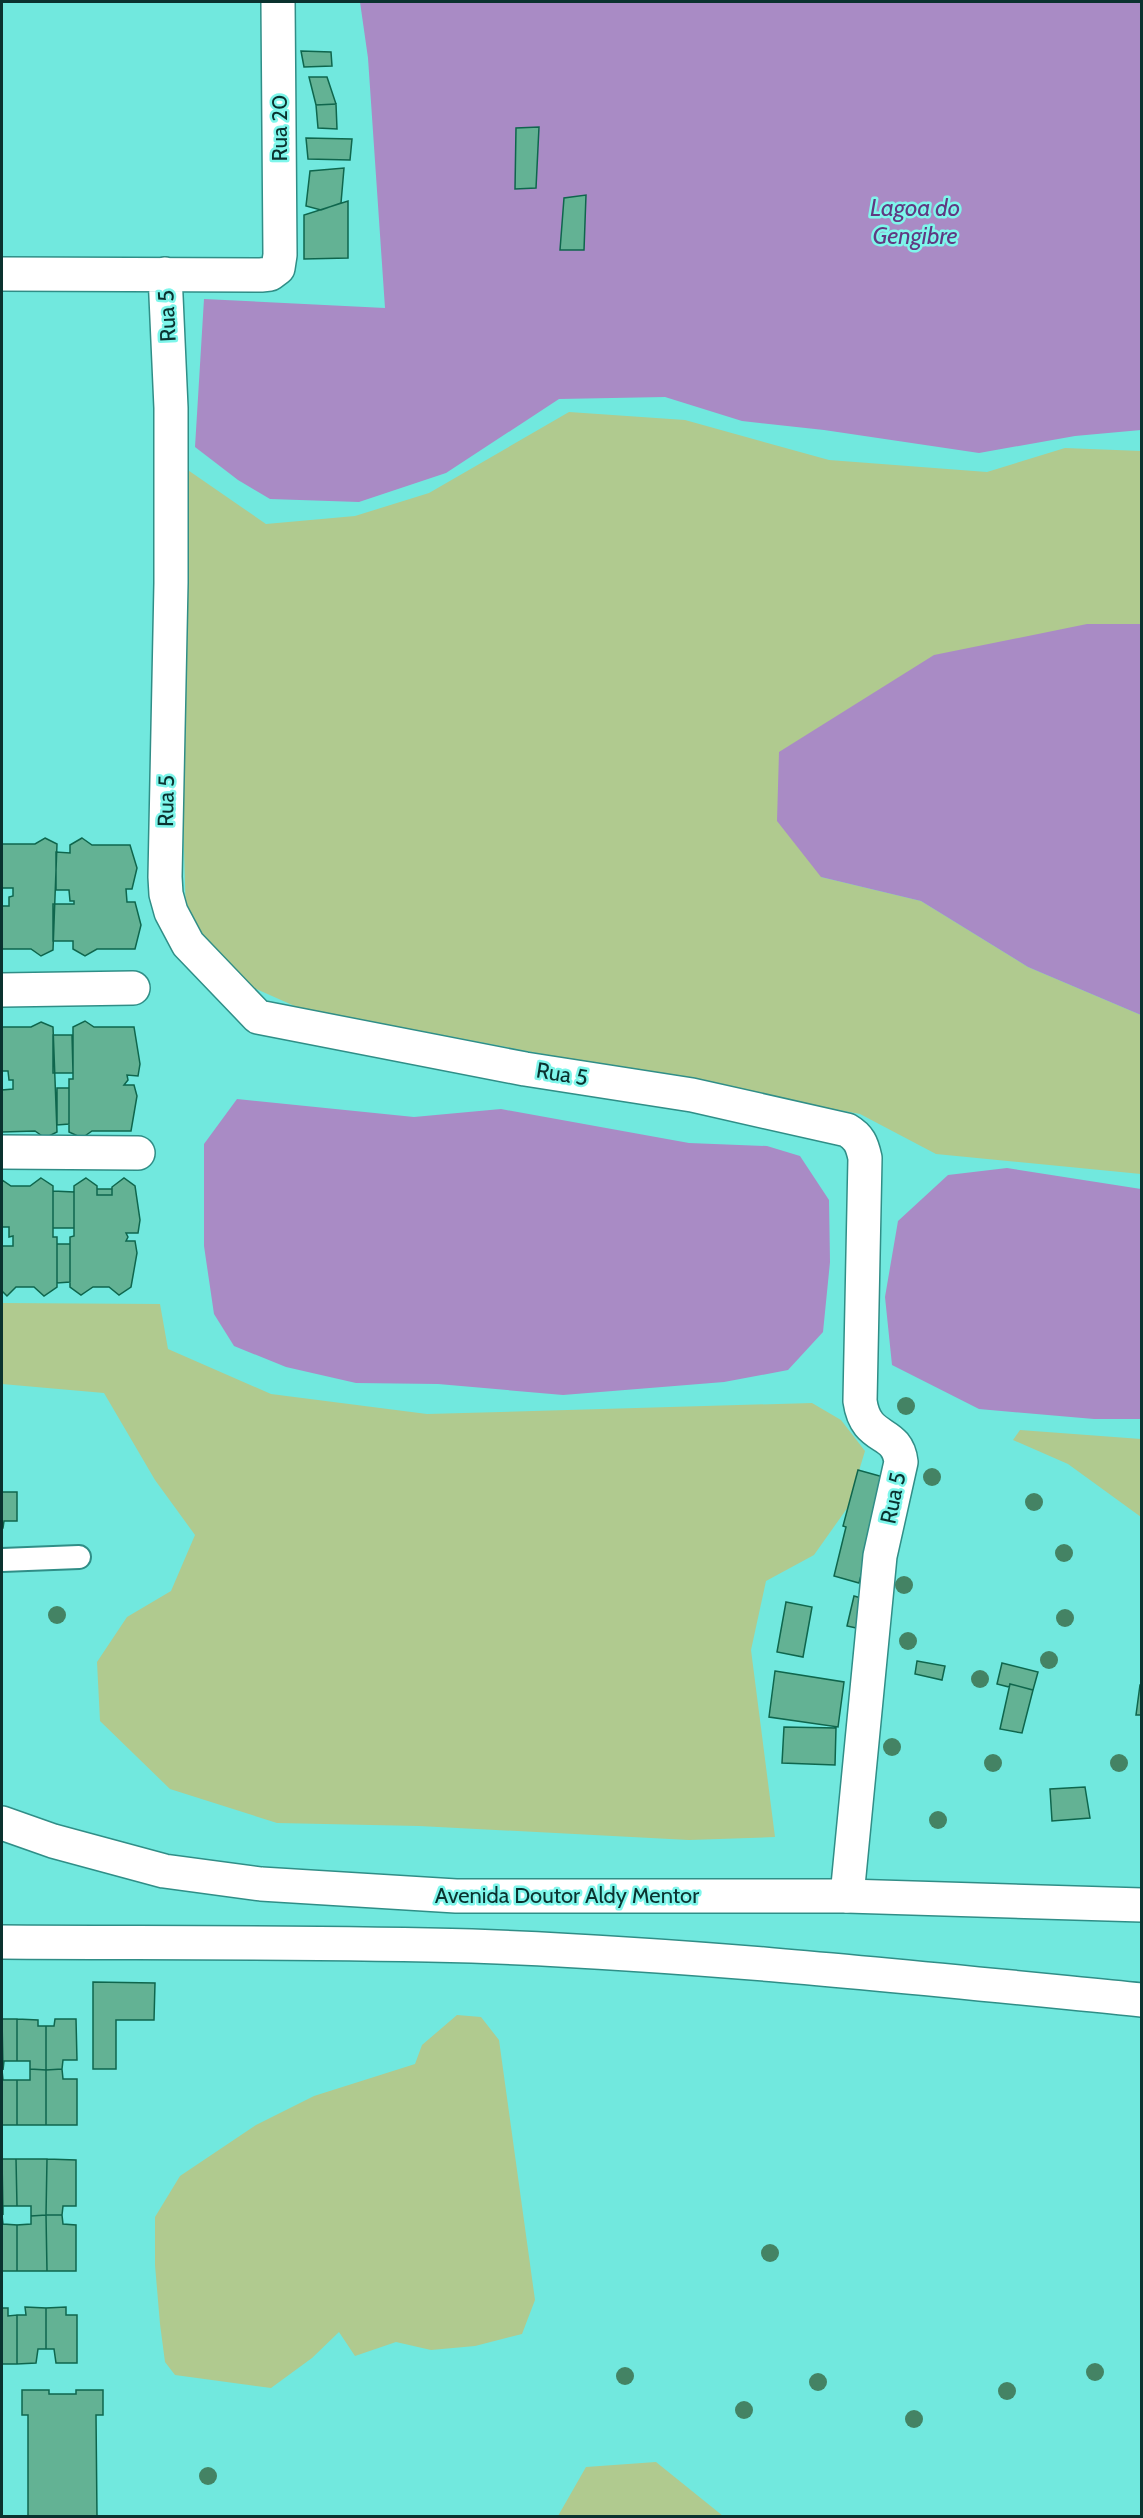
<svg xmlns="http://www.w3.org/2000/svg" width="1143" height="2518" font-family="Cabin,sans-serif">
<style>
.green{fill:#b0ca8f}
.water{fill:#a98bc5}
.building{fill:#63b294;stroke:#0f664d;stroke-width:1.5}
.lines{fill:none;stroke-linecap:round;stroke-linejoin:round}
.lane-casing{stroke:#308e87;stroke-width:26}
.street-casing{stroke:#308e87;stroke-width:36}
.secondary-casing{stroke:#308e87;stroke-width:36}
.lane{stroke:#fff;stroke-width:22}
.street{stroke:#fff;stroke-width:33}
.secondary{stroke:#fff;stroke-width:33}
.tree{fill:#448364}
.labels{text-anchor:middle;dominant-baseline:central;stroke-width:5;stroke-linejoin:round;paint-order:stroke}
.street-label{font-size:22px;fill:#0a322f;stroke:#7ff6eb}
.water-label{font-size:24px;font-style:italic;fill:#613981;stroke:#7ff6eb}
</style>
<rect width="100%" height="100%" fill="#71e8de"/>
<path class="green" d="M569,412L685,420L829,460L987,472L1065,448L1141,451V624H1087L821,877L921,901L1028,967L1141,1015V1174L936,1154L860,1114L299,1008L243,983L186,917L182,783V466L266,524L355,516L429,493Z
M2,1303L160,1304L168,1349L271,1394L427,1414L812,1403L841,1420L865,1451L848,1507L814,1555L766,1581L751,1650L775,1837L689,1840L419,1826L277,1823L170,1789L100,1721L97,1662L127,1617L171,1591L195,1535L155,1480L104,1393L2,1384Z
M1020,1430L1141,1439V1517L1068,1464L1013,1440Z
M457,2015L481,2017L499,2040L535,2300L522,2334L475,2346L431,2350L396,2342L355,2356L339,2332L312,2358L271,2388L175,2375L165,2362L160,2324L155,2265V2217L180,2176L256,2125L314,2096L415,2064L422,2045Z
M656,2462L723,2516H558L586,2467Z"/>
<path class="water" d="M360,2H1141V430L1075,436L979,453L824,430L742,421L665,397L559,399L446,473L359,502L270,499L238,480L195,447L204,299L385,308L368,58Z
M1087,624H1141V1015L1028,967L921,901L821,877L777,821L779,752L934,655Z
M237,1099L414,1117L501,1109L689,1143L767,1146L800,1156L829,1200L830,1262L823,1332L788,1370L724,1382L563,1395L438,1384L356,1383L286,1367L234,1346L214,1314L204,1246V1144Z
M1007,1168L1141,1189V1419H1094L979,1409L892,1365L885,1297L898,1221L948,1175Z"/>
<path class="building" d="M301,51L331,52L332,66L304,67Z
M309,77H327L336,104L316,105Z
M336,104L337,129L318,128L316,105Z
M539,127L536,188L515,189L516,128Z
M306,138L352,139L350,160L308,159Z
M344,168L341,203L321,210L306,206L310,171Z
M586,195L584,250H560L564,198Z
M348,201V258L304,259V215Z
M45,838L57,844L53,950L41,956L31,949H2V906H9V897L13,896V888H2V844H35Z
M82,838L92,845H130L137,868L132,889H126L127,902H135L141,925L135,949H97L85,956L73,949V941H53V904H74V901H70L69,890H56V852L70,853V845Z
M85,1021L94,1027H134L140,1064L138,1076L127,1075L128,1080L124,1085H134L137,1096L131,1131H92L82,1138L69,1132V1079H73V1027Z
M41,1022L53,1027L57,1132L45,1138L35,1131L2,1132V1090L13,1089V1080H9L8,1071H2V1027H31Z
M53,1035H72L73,1073H53Z
M57,1088H69V1124L57,1125Z
M41,1178L53,1186V1237H57V1287L44,1296L34,1287H16L7,1296L2,1291V1246H13V1236L9,1237V1227H2V1180L11,1186H30Z
M86,1178L97,1186V1195H112V1187L124,1178L135,1186L140,1220L138,1233H126L128,1237L126,1241H135L137,1253L131,1287L119,1295L109,1287H93L81,1295L70,1287V1237L74,1236V1186Z
M97,1189H112V1195H97Z
M53,1191L74,1192V1228H53Z
M57,1244H70V1282L57,1283Z
M858,1470L887,1478L859,1583L834,1576L846,1527L843,1526Z
M2,1492H17V1521H4L3,1528H2Z
M854,1596L868,1600L861,1629L847,1626Z
M786,1602L812,1607L803,1657L777,1652Z
M917,1661L945,1666L942,1680L915,1674Z
M1002,1663L1038,1672L1033,1690L1010,1684L1009,1687L997,1684Z
M775,1671L844,1682L838,1727L769,1717Z
M1010,1684L1033,1690L1022,1733L1000,1729Z
M1140,1685H1142V1715H1136Z
M784,1727L836,1728L835,1765L782,1763Z
M1085,1787L1090,1818L1052,1821L1050,1789Z
M93,1982L155,1983L154,2020H116V2069H93Z
M2,2019H17V2061H4L3,2070Z
M17,2019L38,2020V2026H46V2070L30,2069V2061H17Z
M55,2019H76L77,2060H63L62,2069L46,2070V2026H54Z
M30,2069L46,2070V2125H17V2080H30Z
M62,2069L63,2079H77V2125H46V2070Z
M2,2070L3,2080H17V2125H2Z
M2,2159H16L17,2206H3V2215Z
M16,2159H47L46,2215L31,2216V2206H17Z
M47,2159L76,2160V2206H63L62,2215H46Z
M2,2215L3,2224L17,2225V2271H2Z
M46,2215L47,2271H17V2225L31,2224V2216Z
M46,2215H62L63,2224L76,2225V2271H47Z
M25,2307L46,2308V2349H38L36,2363L17,2364V2315H26Z
M66,2307V2315H77V2363H56L54,2349H46V2308Z
M2,2308H8V2316L17,2315V2364H2Z
M22,2390H49V2394H76V2390H103V2415H96L97,2516H28V2415H22Z"/>
<g class="lines">
<g class="lane-casing">
<path id="lane" d="M2,1560L79,1557"/>
</g>
<g class="street-casing">
<path id="street" d="M2,274L261,275L270,274L278,268L280,255L278,2
M165,274L171,408V583L165,877L166,894L171,912L188,944L258,1017L525,1069L692,1095L847,1130C859,1137 862,1144 865,1158L860,1401C866,1443 897,1428 901,1462L880,1556L847,1896
M2,990L133,988
M2,1152L138,1153"/>
</g>
<g class="secondary-casing">
<path id="secondary" d="M2,1823L53,1841L164,1871L261,1884L456,1896H847L1142,1905
M2,1942C158,1943 315,1942 472,1946C696,1954 919,1978 1142,2000"/>
</g>
<use href="#lane" class="lane"/>
<use href="#street" class="street"/>
<use href="#secondary" class="secondary"/>
</g>
<g class="tree">
<circle cx="906" cy="1406" r="9"/>
<circle cx="932" cy="1477" r="9"/>
<circle cx="1034" cy="1502" r="9"/>
<circle cx="1064" cy="1553" r="9"/>
<circle cx="904" cy="1585" r="9"/>
<circle cx="57" cy="1615" r="9"/>
<circle cx="1065" cy="1618" r="9"/>
<circle cx="908" cy="1641" r="9"/>
<circle cx="1049" cy="1660" r="9"/>
<circle cx="980" cy="1679" r="9"/>
<circle cx="892" cy="1747" r="9"/>
<circle cx="993" cy="1763" r="9"/>
<circle cx="1119" cy="1763" r="9"/>
<circle cx="938" cy="1820" r="9"/>
<circle cx="770" cy="2253" r="9"/>
<circle cx="1095" cy="2372" r="9"/>
<circle cx="625" cy="2376" r="9"/>
<circle cx="818" cy="2382" r="9"/>
<circle cx="1007" cy="2391" r="9"/>
<circle cx="744" cy="2410" r="9"/>
<circle cx="914" cy="2419" r="9"/>
<circle cx="208" cy="2476" r="9"/>
</g>
<g class="labels">
<g class="street-label">
<text transform="translate(279 128) rotate(-90)">Rua 20</text>
<text transform="translate(167 316) rotate(-93)">Rua 5</text>
<text transform="translate(166 801) rotate(-89)">Rua 5</text>
<text transform="translate(562 1074) rotate(9)">Rua 5</text>
<text transform="translate(893 1498) rotate(-78)">Rua 5</text>
<text x="567" y="1895">Avenida Doutor Aldy Mentor</text>
</g>
<g class="water-label">
<text x="915" y="207">Lagoa do<tspan x="915" dy="28">Gengibre</tspan></text>
</g>
</g>
<rect width="1143" height="2518" fill="none" stroke="#0a322f" stroke-width="6"/>
</svg>
